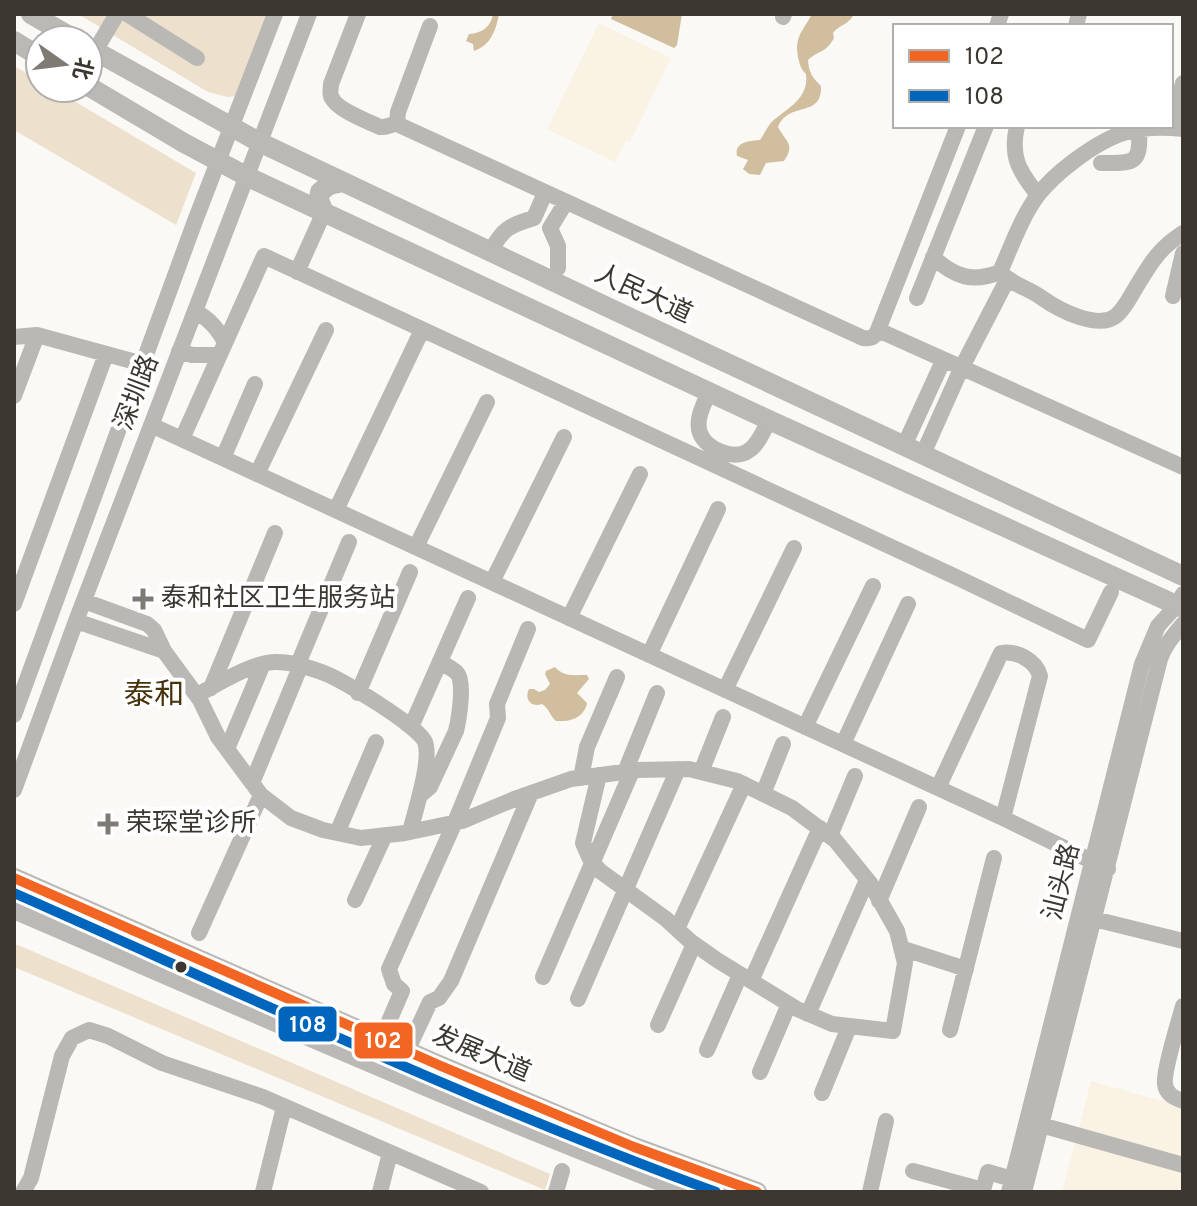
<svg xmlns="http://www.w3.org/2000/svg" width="1197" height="1206" font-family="Overpass,'Noto Sans SC',sans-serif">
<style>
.built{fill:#faf2e3}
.green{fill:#ede0cc}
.water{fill:#d0be9e}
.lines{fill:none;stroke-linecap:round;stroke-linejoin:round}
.minor{stroke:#b9b8b5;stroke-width:16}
.major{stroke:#bbb9b6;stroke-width:20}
.bus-1-casing{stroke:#fff;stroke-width:16}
.bus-2-casing{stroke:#fff;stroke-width:16}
.bus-1{stroke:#f26522;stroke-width:10}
.bus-2{stroke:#0065bd;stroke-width:10}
.poi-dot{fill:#7e7b75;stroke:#fff;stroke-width:3}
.bus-dot{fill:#3b3730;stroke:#fff;stroke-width:3}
.labels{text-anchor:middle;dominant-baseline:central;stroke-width:8;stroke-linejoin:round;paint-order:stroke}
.street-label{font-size:26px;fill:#3b3730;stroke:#fff}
.poi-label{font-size:26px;fill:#3b3730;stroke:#fff;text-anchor:start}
.quarter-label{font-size:30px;fill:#46320b;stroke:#fff}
.line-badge{stroke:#fff;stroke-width:3}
.badge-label{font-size:22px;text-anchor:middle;font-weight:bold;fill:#fff}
</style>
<rect width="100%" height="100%" fill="#fbf9f6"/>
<path class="built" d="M599,23L671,58L630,142L626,141L615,162L547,129Z
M1091,1081L1183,1107V1192H1062Z"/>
<path class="green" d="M78,14H274L243,95L228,97L208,92Z
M14,66L40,81V88H52L196,173L176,225L14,130Z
M14,945H18L550,1174L545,1190L14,967Z"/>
<path class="water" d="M493,14H499C496,30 491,45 474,51L473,44L466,41L469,34C482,33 491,27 493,14Z
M613,14H682L677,45L674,48L611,19Z
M812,14H854C850,24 839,25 833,33L834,38C826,53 819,50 808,60C809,73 812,77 821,86C822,119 789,100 778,127C785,141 796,144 784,161L766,163L760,175L749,174L743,169L748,160L737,156C734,142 749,141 760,140C765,133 769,123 775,119C790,107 809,97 806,74C800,68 800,65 798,57C794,37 803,31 812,14Z
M555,667C564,677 573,675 587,675L589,679L577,693L587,703C584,718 570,722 556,721C550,716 549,708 542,704C531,708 524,699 529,689H534L539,692L545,690L550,684L545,674L546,671Z"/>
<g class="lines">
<path class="minor" d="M127,14L197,58
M358,14L331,84C331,89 329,94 332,98C336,109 369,122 380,127C387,128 390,124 397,124L863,338C871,339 874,338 878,330L958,126
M783,17L784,14
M997,26L1001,14
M1076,26L1079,14
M95,51L117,14
M397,124L398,112L430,26
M1017,126C1010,157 1019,171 1038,195
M1172,128L1183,83
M1101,163C1134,163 1141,165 1139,129
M491,251C502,229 510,225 534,218L545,193
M933,257C954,277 973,283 1000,272C1011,247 1022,216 1038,195C1048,182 1062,170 1074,161C1111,133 1136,124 1183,129
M558,268V246L550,228L566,202
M297,272L324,212
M1000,272C1012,285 1029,288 1042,298C1059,310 1099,331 1117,315C1125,308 1130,297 1135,289C1150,264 1158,249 1183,233
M1173,296L1183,253
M917,298L986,126
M195,311C209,319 217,328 225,342
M878,330L1183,467
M14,337L37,335L143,364
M179,351L192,355H219
M709,392C704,404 695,420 700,433C706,449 734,461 748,451C758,445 764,430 769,420
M14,396L37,335
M151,425L1003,818L1108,869
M182,439L264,256L956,577L1088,640L1111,592
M904,446L943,361
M923,454L961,369L1007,280
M223,458L255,384
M257,474L326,330
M336,510L422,330
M416,547L487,402
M492,582L564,437
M84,601L147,624L154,630L164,651L200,700L218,737L261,795L291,818L323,830L361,838L405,833L462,821L517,798L571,779L638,770L689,769L737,781L792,808L835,840L870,883L897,931L905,963L893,1031L832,1024L797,1009L717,960L690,941L666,919L600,871L590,859L583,843L599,775
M14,604L106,354
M569,618L640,474
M76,621L164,651
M649,655L718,509
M298,664L349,542
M211,688L275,533
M725,690L794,548
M358,693L410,572
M197,695C218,684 252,662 276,662C293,662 308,667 324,673C342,680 419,726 425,742C432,760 415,811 410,832
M14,715L195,221L275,14
M411,727L468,598
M805,727L873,586
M843,744L908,604
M227,749L263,664
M625,772L657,693
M701,772L723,717
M581,778L587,747L617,677
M252,783L301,665
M938,788L1001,653C1017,650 1036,661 1040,676L1003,818
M14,790L76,621L309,14
M423,793L430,787L456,731C459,719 465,681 457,673C452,668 445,665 440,662
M763,794L783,744
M337,833L376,742
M830,836L855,776
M355,900L385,835
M879,901L919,807
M1094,919L1183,941
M677,929L744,784
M199,933L261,795
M901,948L966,969
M543,977L632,771
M751,981L820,828
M578,999L678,769
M1183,1006C1179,1021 1163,1072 1165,1084C1166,1094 1174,1098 1183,1101
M808,1014L867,880
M658,1025L694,944
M950,1030L994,858
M381,1040L402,991L394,984L389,969L455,822L498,718L497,704L528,629
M707,1050L740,975
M407,1051L430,1002L439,998L451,981L531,793
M760,1072L789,1004
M822,1093L849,1027
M1041,1125L1183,1165
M913,1171L983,1190L988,1172L1012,1179
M23,1192L31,1178L62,1056L72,1038L89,1030L108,1036L162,1063L263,1097L481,1192
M263,1192L284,1107
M380,1192L390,1153
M556,1192L562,1171
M870,1192L886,1121
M1009,1192L1142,664L1158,626L1177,605L1183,594
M1024,1192L1160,659C1165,645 1173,636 1183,624"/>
<path class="major" d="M31,14L76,40
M14,41L40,57
M88,47L259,142L622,314L1183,576
M88,86L184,143L246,176L769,420L1183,608
M324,212L319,200L320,192L329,185L343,182
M14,878L441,1066L634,1147L757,1192
M14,909C238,1005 461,1105 689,1192"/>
<g class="bus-1-casing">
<path id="bus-1" d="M14,878L441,1066L634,1147L757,1192"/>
</g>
<g class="bus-2-casing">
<path id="bus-2" d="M14,893C247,996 478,1105 716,1192"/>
</g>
<use href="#bus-1" class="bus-1"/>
<use href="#bus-2" class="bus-2"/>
</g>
<g class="poi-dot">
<path d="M139 587h8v8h8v8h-8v8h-8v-8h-8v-8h8z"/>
<path d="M104 812h8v8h8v8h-8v8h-8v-8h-8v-8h8z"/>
</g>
<circle class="bus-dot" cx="181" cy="967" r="7"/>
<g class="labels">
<g class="street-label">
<text transform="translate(643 295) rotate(25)">人民大道</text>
<text transform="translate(138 393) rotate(-69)">深圳路</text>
<text transform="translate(1063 882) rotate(-76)">汕头路</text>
<text transform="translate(481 1055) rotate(23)">发展大道</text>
</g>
<g class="poi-label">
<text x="161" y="599">泰和社区卫生服务站</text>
<text x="126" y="824">荣琛堂诊所</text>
</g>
<g class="quarter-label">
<text x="154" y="696">泰和</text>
</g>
</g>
<g class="line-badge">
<rect x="277" y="1005" width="61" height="38" rx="8" fill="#0065bd"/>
<rect x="353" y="1021" width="61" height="39" rx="8" fill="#f26522"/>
</g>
<g class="badge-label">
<text x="308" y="1032">108</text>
<text x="383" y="1048">102</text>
</g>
<rect width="1197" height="1206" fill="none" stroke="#3b3730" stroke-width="32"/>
<rect x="893" y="24" width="280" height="104" fill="#ffffff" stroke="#b1afac" stroke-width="2"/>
<rect x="909" y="50" width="40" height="12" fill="#f26522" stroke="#b1afac" stroke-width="2"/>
<text x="965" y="64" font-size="24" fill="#3b3730">102</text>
<rect x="909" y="90" width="40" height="12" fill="#0065bd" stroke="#b1afac" stroke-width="2"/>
<text x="965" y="104" font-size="24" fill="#3b3730">108</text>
<g transform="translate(64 64) rotate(104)"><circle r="38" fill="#ffffff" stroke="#b1afac" stroke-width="2"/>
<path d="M0-6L14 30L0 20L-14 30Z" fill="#7e7b75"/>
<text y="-12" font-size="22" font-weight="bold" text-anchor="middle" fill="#3b3730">北</text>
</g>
</svg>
